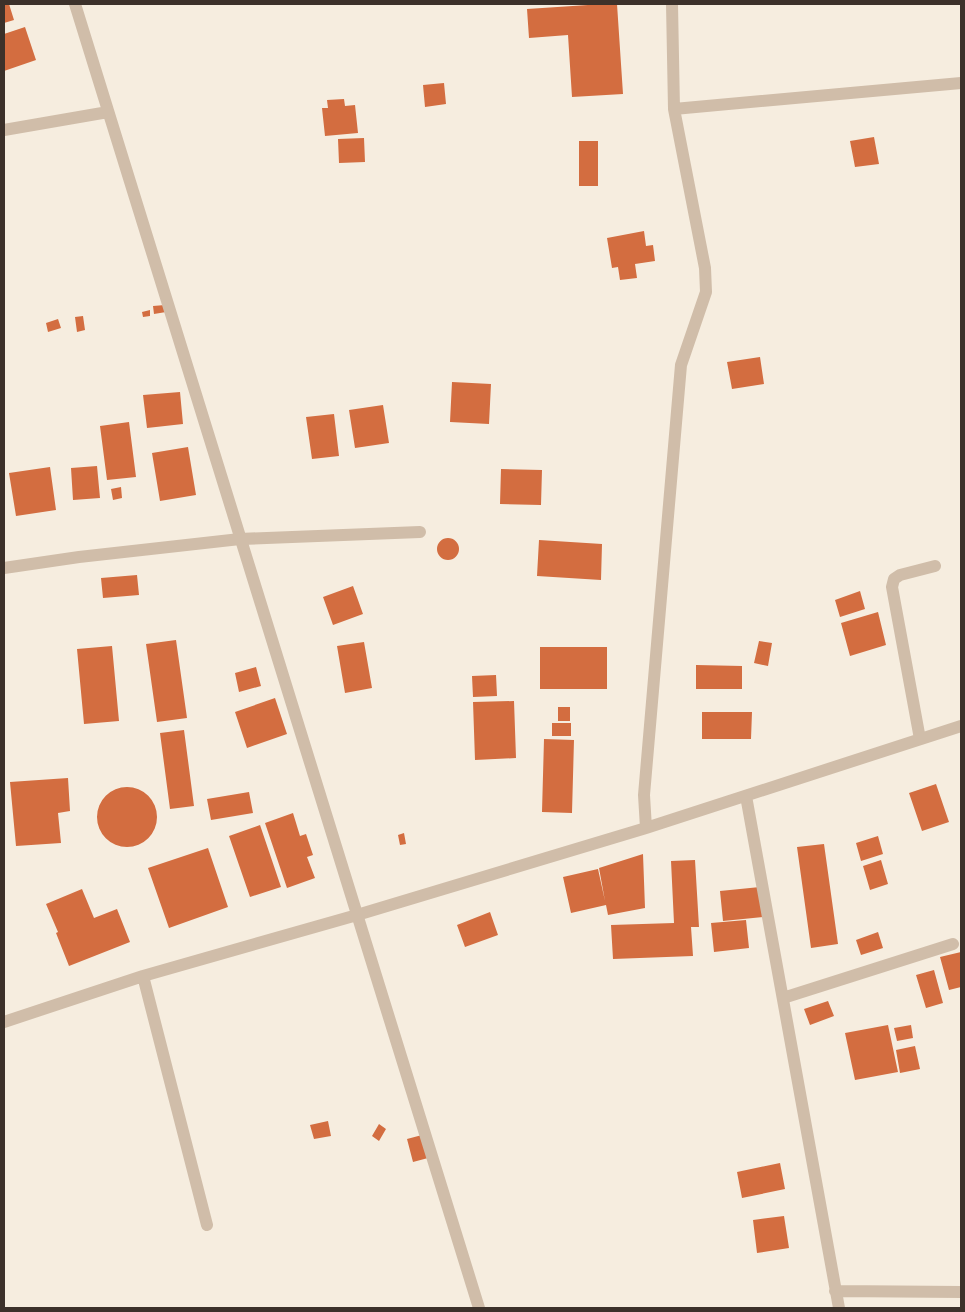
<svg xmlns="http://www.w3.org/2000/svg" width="965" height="1312" font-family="'Public Sans',sans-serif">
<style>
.building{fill:#d36d40}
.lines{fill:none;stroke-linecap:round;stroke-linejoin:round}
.minor{stroke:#d0bda9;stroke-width:12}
</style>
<rect width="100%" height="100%" fill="#f6eddf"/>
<path class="building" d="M4,4H9L14,20L4,23Z
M603,4H617L623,94L572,97L568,35L529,38L527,9Z
M25,27L36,60L4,71V34Z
M444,83L446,104L425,107L423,85Z
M344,99L345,106L355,105L358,133L325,136L322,108H328L327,100Z
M874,137L879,164L855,167L850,141Z
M364,138L365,162L339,163L338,139Z
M579,141H598V186H579Z
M644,231L646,246L653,245L655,261L635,264L637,278L620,280L618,267L612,268L607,238Z
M165,305L166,312L154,314L153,306Z
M150,310V316L143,317L142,312Z
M83,316L85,330L77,332L75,317Z
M58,319L61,328L48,332L46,323Z
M760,357L764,384L732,389L727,362Z
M452,382L491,384L489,424L450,422Z
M180,392L183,424L147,428L143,395Z
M383,405L389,443L355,448L349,410Z
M334,414L339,456L312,459L306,417Z
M129,422L136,477L107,480L100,426Z
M188,447L196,495L160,501L152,453Z
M97,466L100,498L73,500L71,468Z
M50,467L56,510L16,516L9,473Z
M501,469L542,470L541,505L500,504Z
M121,487L122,498L113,500L111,489Z
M437 549a11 11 0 1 1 22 0a11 11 0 1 1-22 0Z
M539,540L602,544L601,580L537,576Z
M137,575L139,595L103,598L101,578Z
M353,586L363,614L333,625L323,597Z
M860,591L865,609L840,617L835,600Z
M878,612L886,645L850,656L841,623Z
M176,640L187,718L157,722L146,644Z
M759,641L772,643L768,666L754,663Z
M364,642L372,688L345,693L337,646Z
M112,646L119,721L84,724L77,649Z
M540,647H607V689H540Z
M696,665L742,666V689H696Z
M256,667L261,686L239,692L235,673Z
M496,675L497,696L473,697L472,676Z
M275,698L287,734L247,748L235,712Z
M514,701L516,758L475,760L473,702Z
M558,707H570V721H558Z
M702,712H752L751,739H702Z
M552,723H571V736H552Z
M184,730L194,806L170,809L160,733Z
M544,739L574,740L572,813L542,812Z
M68,778L70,811L58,813L61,843L16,846L10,782Z
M936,784L949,822L922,831L909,793Z
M97 817a30 30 0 1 1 60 0a30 30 0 1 1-60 0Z
M249,792L253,813L211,820L207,799Z
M293,813L300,836L306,834L313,855L307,857L315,878L287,888L265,823Z
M260,825L281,887L250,897L229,836Z
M404,833L406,844L400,845L398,835Z
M878,836L883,854L861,861L856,843Z
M824,844L838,944L811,948L797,847Z
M208,848L228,907L169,928L148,868Z
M643,854L645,908L608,915L606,905L571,913L563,877L598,869L605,901L599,868Z
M695,860L699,927H691L693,956L613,959L611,925L674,923L671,861Z
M881,860L888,884L870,890L863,866Z
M760,887L763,917L723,921L720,891Z
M82,889L94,918L117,909L130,942L69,966L56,933L58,932L46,904Z
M490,912L498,935L465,947L457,925Z
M746,920L749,948L714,952L711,923Z
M878,932L883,948L861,955L856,940Z
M961,952V987L949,990L940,957Z
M934,970L943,1003L926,1008L916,975Z
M828,1001L834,1016L810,1025L804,1009Z
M888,1025L898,1072L855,1080L845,1033Z
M911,1025L913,1038L897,1041L894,1028Z
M915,1046L920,1069L900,1073L896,1050Z
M328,1121L331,1136L314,1139L310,1125Z
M379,1124L386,1129L379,1141L372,1136Z
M422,1135L428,1158L413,1162L407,1139Z
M780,1163L785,1189L742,1198L737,1172Z
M784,1216L789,1248L757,1253L753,1220Z"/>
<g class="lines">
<path class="minor" d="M75,4L479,1308
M674,109L961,83
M4,130L108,112
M4,568L79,557L240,539L420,532
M920,739L892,587L894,579L900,575L935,566
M746,796L839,1308
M646,828L644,795L681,365L706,292L705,268L674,109L672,4
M143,976L207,1225
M783,998L953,944
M4,1022L143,976L357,915L646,828L961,726
M835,1291L961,1292"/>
</g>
<rect width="965" height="1312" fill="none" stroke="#3c312a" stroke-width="10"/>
</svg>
